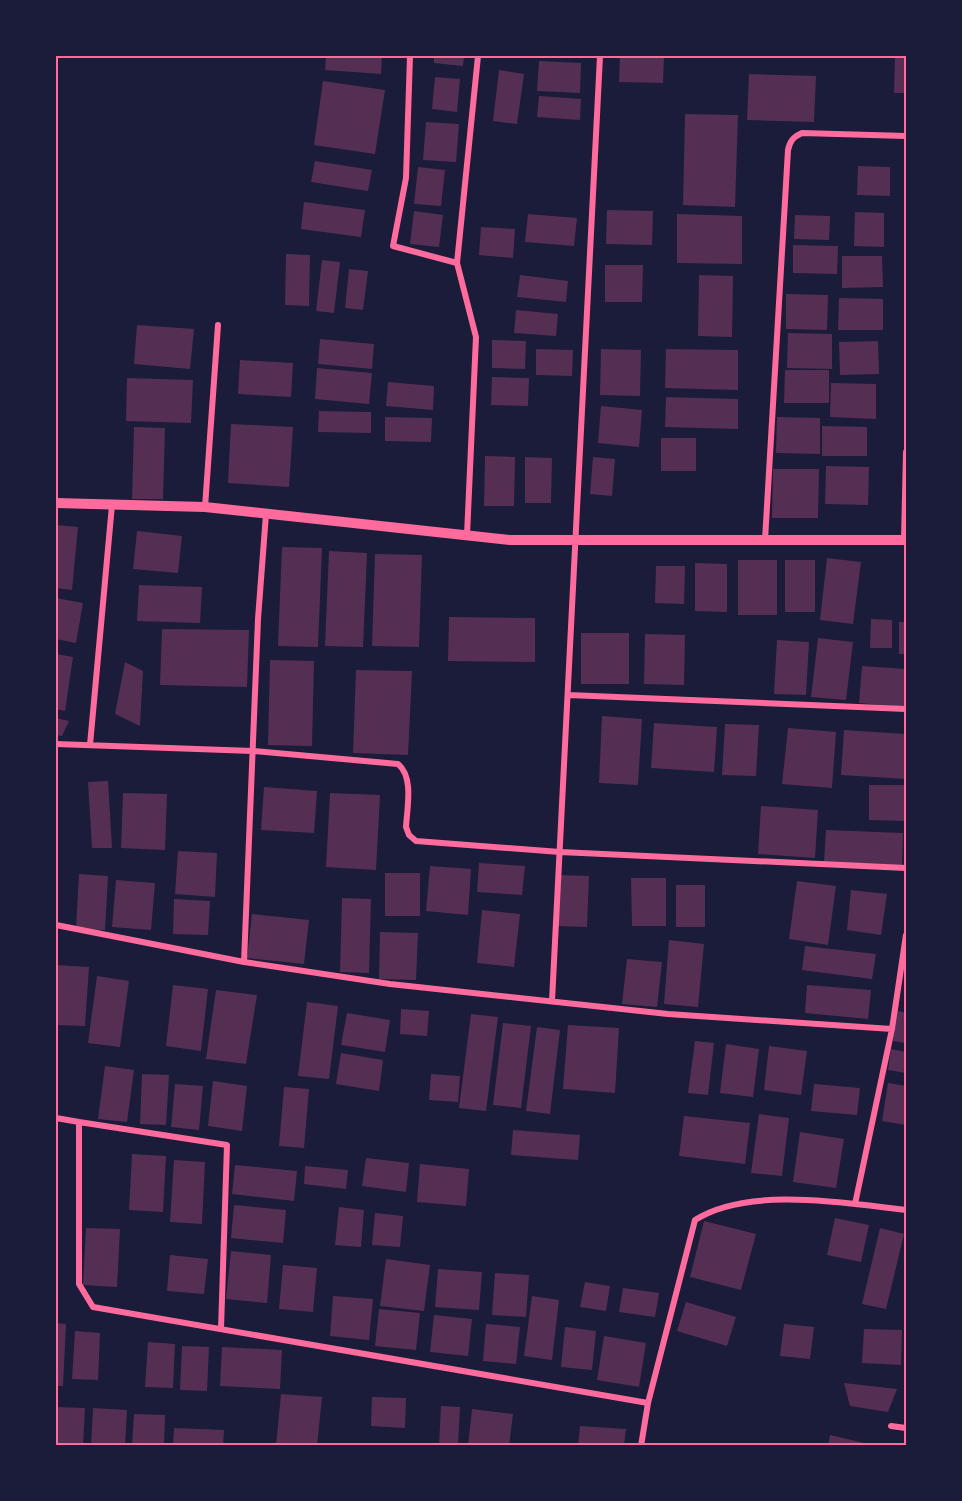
<svg xmlns="http://www.w3.org/2000/svg" width="962" height="1501" font-family="'Asap Condensed',sans-serif">
<style>
.building{fill:#542f53}
.lines{fill:none;stroke-linecap:round;stroke-linejoin:round}
.minor{stroke:#ff6b9d;stroke-width:6}
.tertiary{stroke:#ff6b9d;stroke-width:10}
.neatline{fill:none;stroke:#ff6b9d;stroke-width:2}
</style>
<rect width="100%" height="100%" fill="#1b1b3a"/>
<path class="building" d="M326,56H382L381,74L325,70Z
M434,56H464L463,66L434,63Z
M620,56H664L663,83L619,82Z
M895,57H906V93H894Z
M539,61L581,63L580,93L537,91Z
M499,70L524,74L517,124L493,121Z
M749,74L816,76L814,122L747,120Z
M435,77L460,79L457,112L432,109Z
M323,81L385,90L375,154L314,145Z
M539,96L581,99L580,120L537,117Z
M685,114L738,115L735,207L683,205Z
M426,122L459,124L456,162L423,160Z
M315,161L372,170L368,191L311,182Z
M858,166L890,167V196L857,195Z
M418,167L445,170L441,206L414,204Z
M304,202L365,210L361,237L301,229Z
M607,210L653,211L652,245L606,244Z
M414,211L443,215L439,247L410,244Z
M855,212L884,213V247L854,246Z
M528,214L577,218L574,246L525,242Z
M677,214L742,216V264L677,263Z
M795,215L830,216L829,240L794,239Z
M481,227L515,229L513,258L479,255Z
M793,245L838,246L837,274L793,273Z
M286,254L310,255L309,306L285,305Z
M842,256H882L883,287L842,288Z
M322,260L340,262L334,313L316,311Z
M605,265H643L642,302H605Z
M349,269L368,271L363,310L345,308Z
M520,275L568,281L566,302L517,297Z
M699,275L733,276L732,337L698,336Z
M786,294L828,295L827,330L786,329Z
M839,298L883,299V330H838Z
M516,310L558,314L556,336L514,333Z
M137,325L194,329L190,369L134,364Z
M788,333L832,334V369L787,368Z
M320,339L374,344L372,369L318,364Z
M492,340L526,341L525,369L492,368Z
M878,341L879,374L840,375L839,342Z
M536,349L573,350L572,376L536,375Z
M601,349L641,350L640,396L600,395Z
M666,349L738,350V390L665,388Z
M240,360L293,363L291,397L238,394Z
M317,368L372,373L369,404L315,399Z
M785,370H829V403H784Z
M492,377L529,378L528,406L491,405Z
M127,378L193,380L191,423L126,421Z
M388,382L434,386L433,410L386,406Z
M831,383L876,384V419L830,417Z
M666,397L738,399V429L665,427Z
M601,406L642,410L639,447L598,443Z
M319,411L371,412V433L318,432Z
M385,417L432,418L431,442L385,441Z
M777,417L820,418V454L776,453Z
M231,424L293,427L289,487L228,483Z
M822,426L867,427V456H822Z
M134,427L165,428L163,499H132Z
M661,438H696V471H661Z
M485,456L515,457L514,506H484Z
M525,457L552,458L551,503H525Z
M593,457L615,459L612,496L590,494Z
M826,466L869,467L868,505L825,504Z
M773,469H819L818,518H772Z
M56,525L78,527L72,590L56,588Z
M137,531L182,536L178,573L133,569Z
M282,547L322,548L318,647L278,646Z
M329,551L367,553L363,647L325,646Z
M375,554L422,555L419,647L372,646Z
M827,558L861,562L853,624L820,620Z
M738,560H777V615H738Z
M785,560H815V612H785Z
M695,563L727,564V612L695,611Z
M656,566H685L684,604L655,603Z
M139,585L202,587L200,623L137,621Z
M56,598L83,603L76,643L56,639Z
M449,617L535,618V662L448,661Z
M871,619L892,620V648H870Z
M899,622H906V654H899Z
M162,629L249,630L247,687L160,685Z
M581,633H629V684H581Z
M645,634L685,635L684,685L644,684Z
M818,638L853,642L846,700L811,697Z
M777,640L809,642L806,695L774,694Z
M56,654L73,657L65,711L56,709Z
M270,660L314,661L312,746L268,745Z
M125,662L143,671L140,726L115,714Z
M862,666L906,669V707L859,703Z
M356,670L412,671L408,755L353,753Z
M602,716L642,719L638,785L599,783Z
M56,718L69,721L62,736L56,735Z
M654,723L717,727L714,772L651,768Z
M725,724L759,725L756,776L722,775Z
M788,728L836,732L832,788L782,784Z
M844,730L906,734V779L841,775Z
M108,781L112,848H92L88,782Z
M869,785H906V821L869,820Z
M264,787L317,791L314,833L261,830Z
M123,793L167,794L165,850L121,848Z
M330,793L380,795L376,870L326,867Z
M761,806L818,810L815,858L758,854Z
M826,830L903,833L902,866L824,862Z
M178,851L217,853L215,897L175,894Z
M479,863L525,866L522,895L477,892Z
M430,866L471,869L468,915L426,911Z
M385,873H420V916H385Z
M79,874L108,876L105,930L76,929Z
M559,875L589,876L587,927L557,926Z
M631,878H666V926H632Z
M116,880L155,883L151,930L112,927Z
M797,881L836,886L828,945L789,939Z
M676,885H705V927H676Z
M851,890L887,894L881,935L847,930Z
M342,898L371,899L369,973L340,972Z
M174,899L210,901L208,935L173,934Z
M482,910L520,914L514,967L477,963Z
M252,914L309,920L304,964L247,958Z
M380,932L418,933L416,980L379,979Z
M669,940L704,944L698,1007L664,1004Z
M805,946L876,954L872,979L802,970Z
M627,959L662,962L657,1007L622,1004Z
M56,965L89,967L85,1026L56,1025Z
M97,976L129,981L120,1047L88,1043Z
M173,985L208,989L201,1051L166,1046Z
M807,985L871,990L868,1019L805,1013Z
M216,990L257,995L246,1064L206,1059Z
M307,1002L338,1006L329,1079L298,1076Z
M401,1009L429,1011L427,1036L400,1034Z
M898,1011L906,1013V1043L893,1041Z
M347,1013L390,1020L385,1052L341,1045Z
M471,1014L498,1017L486,1111L459,1108Z
M503,1023L531,1026L521,1108L493,1105Z
M568,1025L619,1028L615,1093L563,1089Z
M537,1027L560,1030L550,1114L526,1111Z
M695,1041L714,1043L708,1095L688,1093Z
M726,1044L759,1049L753,1097L720,1093Z
M769,1046L807,1051L801,1095L764,1090Z
M891,1049L906,1052V1073L888,1070Z
M341,1053L383,1060L379,1091L336,1084Z
M105,1066L134,1070L127,1122L98,1119Z
M142,1074L169,1075L166,1125L140,1124Z
M431,1074L460,1076L458,1102L429,1100Z
M213,1081L247,1086L242,1131L208,1126Z
M888,1083L906,1086V1125L882,1121Z
M175,1084L203,1086L199,1130L171,1127Z
M814,1084L860,1088L857,1115L811,1111Z
M284,1087L309,1089L304,1148L279,1146Z
M759,1114L789,1118L782,1176L751,1173Z
M684,1116L750,1123L745,1164L679,1156Z
M513,1130L580,1135L578,1160L511,1155Z
M800,1132L844,1139L836,1188L793,1182Z
M132,1154L166,1156L163,1212L129,1210Z
M366,1158L409,1163L406,1192L362,1186Z
M174,1160L205,1162L202,1224L170,1222Z
M420,1164L469,1169L466,1206L417,1202Z
M235,1165L297,1171L294,1201L232,1194Z
M305,1166L348,1170L346,1189L304,1184Z
M234,1205L286,1210L283,1243L231,1238Z
M339,1207L364,1210L361,1247L335,1245Z
M375,1213L403,1216L400,1247L372,1245Z
M835,1218L869,1225L861,1262L827,1255Z
M704,1221L756,1234L741,1290L690,1277Z
M86,1228L120,1229L117,1287L83,1285Z
M880,1228L904,1234L886,1309L862,1304Z
M231,1251L271,1255L267,1303L226,1299Z
M170,1255L208,1259L204,1294L167,1291Z
M386,1259L430,1265L424,1311L380,1306Z
M283,1265L317,1268L313,1312L279,1309Z
M438,1269L482,1272L479,1310L435,1307Z
M495,1273L529,1275L526,1317L492,1315Z
M585,1282L610,1286L606,1311L580,1307Z
M623,1288L659,1293L655,1317L619,1312Z
M333,1296L373,1299L369,1340L330,1336Z
M532,1296L559,1300L552,1360L524,1356Z
M686,1302L736,1317L727,1346L677,1331Z
M379,1309L420,1313L416,1350L375,1346Z
M434,1315L472,1319L468,1356L430,1352Z
M56,1323L66,1324L63,1386H56Z
M486,1324L520,1327L516,1364L483,1361Z
M784,1324L814,1327L810,1359L780,1356Z
M565,1327L596,1331L592,1370L561,1367Z
M864,1329L902,1330L901,1365L862,1363Z
M75,1331L100,1333L98,1380L72,1379Z
M604,1336L646,1343L639,1387L597,1380Z
M148,1342L175,1344L173,1388L145,1387Z
M182,1346L209,1347L207,1391L180,1390Z
M222,1347L282,1350L280,1389L220,1386Z
M844,1383L897,1389L888,1412L850,1406Z
M281,1394L322,1397L317,1446H276Z
M372,1397L406,1398L405,1428L371,1426Z
M441,1406L460,1407L458,1446H439Z
M56,1407L85,1408L83,1446H56Z
M93,1408L127,1410L125,1446H91Z
M472,1409L513,1414L509,1446H468Z
M134,1414L165,1415L164,1446H132Z
M580,1426L626,1429L624,1446H578Z
M174,1428L224,1430L223,1446H173Z
M830,1435L873,1445V1446H828Z"/>
<g class="lines">
<path class="minor" d="M410,56L406,178L393,246L457,263L476,337L467,535
M457,263L478,56
M205,507L218,325
M765,540L788,150C790,141 793,137 802,133L906,136
M904,540L906,452
M568,695L906,709
M56,744L253,751L398,764C414,777 407,808 406,827L409,835L416,841L560,852L906,868
M90,745L112,505
M56,925L244,962L258,619L266,514
M244,962L390,984L668,1014L892,1029L906,935
M552,1001L600,56
M56,1118L79,1122V1284L93,1307L648,1403
M79,1122L227,1145L221,1329
M855,1204L892,1029
M891,1426L906,1428
M641,1446L648,1403L695,1220C748,1186 845,1203 906,1210"/>
<path class="tertiary" d="M56,503L205,507L510,540H906"/>
</g>
<rect width="962" height="1501" fill="none" stroke="#1b1b3a" stroke-width="114"/>
<rect x="57" y="57" width="848" height="1387" class="neatline"/>
</svg>
